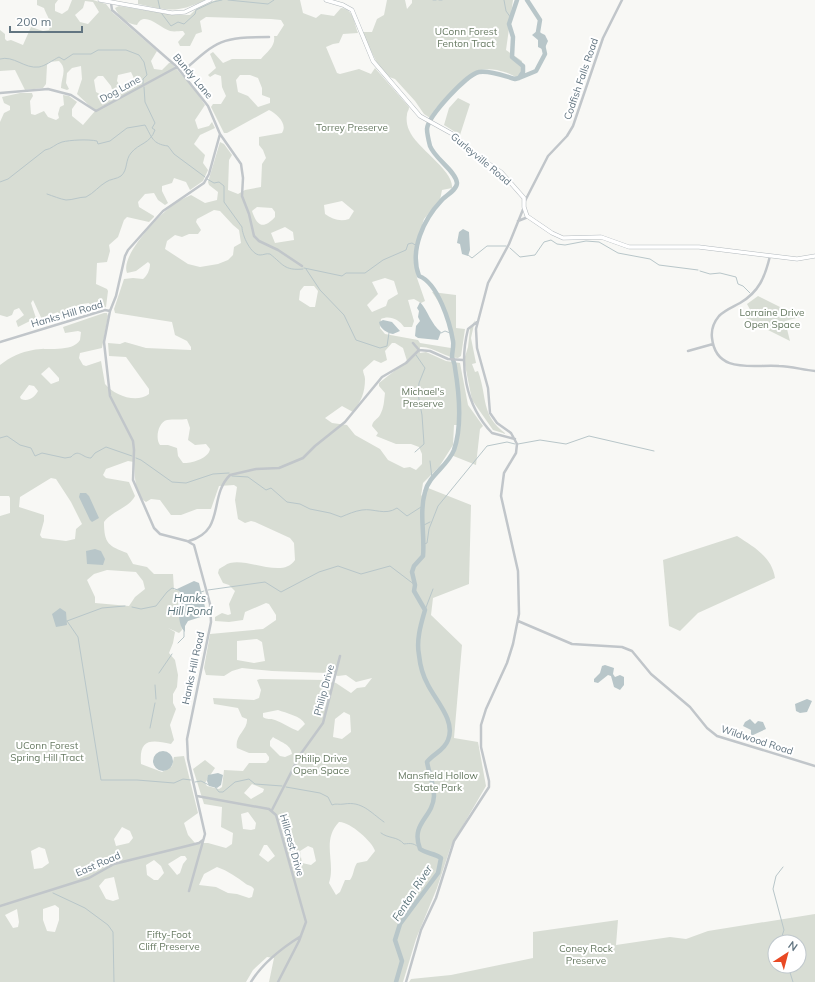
<svg xmlns="http://www.w3.org/2000/svg" width="815" height="982" font-family="Mulish,sans-serif">
<style>
.green{fill:#d8ddd4;fill-rule:evenodd}
.water{fill:#b8c6c9}
.lines{fill:none;stroke-linecap:round;stroke-linejoin:round}
.stream{stroke:#b8c6c9;stroke-width:1}
.river{stroke:#b8c6c9;stroke-width:4.5}
.secondary-casing{stroke:#b3babe;stroke-width:4.5}
.street{stroke:#c1c6ca;stroke-width:2.5}
.secondary{stroke:#fff;stroke-width:3.5}
.labels{text-anchor:middle;dominant-baseline:central;stroke-width:4;stroke-linejoin:round;paint-order:stroke}
.park-label{font-size:10px;fill:#667961;stroke:#fff}
.street-label{font-size:10px;fill:#627581;stroke:#fff}
.water-label{font-size:11px;font-style:italic;fill:#5d757c;stroke:#fff}
</style>
<rect width="100%" height="100%" fill="#f8f8f5"/>
<path class="green" d="M37,0H58L55,4V11L62,14L68,10L72,0H93L106,4L113,13L157,51L151,61L154,69L162,70L169,63H171L193,87L205,105L195,120L198,129L209,126L212,122L215,128L200,135L194,144L205,155L203,163L208,170L203,181L190,190L186,182L174,178L172,183L162,186V191L168,203L165,205L158,200L154,193L145,194L138,202L139,207L154,216V217L149,222L127,217L124,220L118,237L109,245L110,251L107,262L97,263L96,284L107,289L108,291L106,307L93,310L89,303L82,304L70,308V317L62,320L58,312L46,316L48,325L45,326L33,300L31,303L36,318L18,327L16,321L24,315L19,308L14,310L12,315L7,317L0,315V122L4,113L10,110V106L4,103L2,97L20,93H32L33,96L30,101L31,114L35,115L44,111L48,117L56,120L59,118L58,114L60,107L64,105L63,95L69,96L77,102L72,109V116L83,125L95,111L77,94L82,79L81,66L72,68L67,73L66,83L69,89L67,90L61,88C61,78 68,69 59,61L49,62L47,65L46,84L43,88L25,90L15,70L0,71V30L5,34V39L7,41L11,40L23,45L31,27L43,31L49,30C53,22 46,15 44,8L37,5ZM85,1L93,2L99,12L88,24L80,22L75,15L83,8ZM131,72L137,85L133,88L120,86L117,81L118,75ZM98,76H103L111,86L113,93L109,99L96,92L94,80Z
M138,0H205C176,14 167,10 138,4Z
M216,0H300L303,13L316,18L321,14L334,16L341,8C354,9 354,23 358,33L343,34L339,43L333,44L326,47L337,73L340,74L359,69L371,74L375,68L409,107C409,111 407,111 407,115C406,119 407,126 409,130C416,148 454,170 452,188L442,190L440,200L424,219L414,252L417,278L425,301L421,303L414,299L408,300L414,321L412,327H404C399,319 389,315 381,319L380,328L385,334L418,340L420,343L451,348C455,328 443,308 432,292L456,295V328L465,329L461,356L458,358C445,358 433,346 420,347V353L426,352L446,361L460,363L468,405L483,426L480,429L476,465L451,455L457,438V425H454L453,445L439,467L423,483L421,496L428,488L471,505L469,584L433,598L431,615L462,645L454,738L478,742L486,786L451,846L437,888L416,939L403,982H269L274,958L267,957L253,970L246,982H0V516L10,513V498L9,496H0V365C10,357 21,352 33,350C46,347 72,353 80,340L81,332L78,331L65,333L63,327L104,313H107L108,316L102,348L80,353L79,358L83,365L86,366L101,361L105,384C114,395 136,404 149,394V389L126,357L109,356L108,343L120,344L125,342L146,348L191,350V347L187,341L175,335L172,322L115,313L114,309L124,279L133,278L143,279C147,276 150,270 150,264L148,262L136,271L127,273C120,256 157,218 170,207C176,202 184,198 191,195L205,203L217,200L218,192L209,185L208,182L220,142L224,144L232,155L229,160L228,190L238,194L245,190L261,187L262,164L266,158L263,150L259,145V137L282,133C288,124 277,114 269,110L227,133H224L211,107L213,104H221L226,96L222,87L221,76L215,74L210,77L208,75L216,68L210,54L213,52L223,63L232,59H261C267,52 276,46 274,36H277L284,25L281,20L271,19L206,17L200,21L202,32L196,34L190,46H180L178,42L185,34L183,31C179,31 174,32 170,31C160,28 144,10 137,25C129,25 118,16 115,8L119,6L174,15H190L197,8ZM240,75H250L258,78L262,88V95L270,98V103L258,107L248,96L238,92L236,80ZM342,201L354,211L349,219C340,222 332,219 325,214L324,205ZM257,207L272,208L275,212V217C263,230 257,226 252,211ZM214,210L220,211L233,225L239,230L241,243L234,247L233,255L228,260L218,264L200,267L188,264L165,249L167,241L175,235L182,237L189,234H198L201,230L196,222L197,219ZM285,227L293,232L294,240L275,243L271,233ZM385,278L394,281L398,294L388,300L386,306L372,312L367,305L378,294L372,282ZM304,286H314L318,291L315,307H310L299,300L300,291ZM392,343H395L403,348L407,361L379,383V386L385,393C384,401 384,408 380,415C377,420 373,420 372,426L378,433L376,436L396,444H411L419,447L422,454V464L416,470L410,467L404,468L388,460L380,449L355,435L347,425L332,423L325,418L342,406L353,412C361,401 365,393 365,379C365,376 363,373 363,370L374,360L381,363L387,360L385,351ZM49,367L59,378V381L51,384L41,374ZM29,385L34,386L38,391C34,398 28,402 21,399L20,397ZM187,419L190,428L188,440L195,445L206,444L210,449C209,458 191,464 183,463L178,456L177,448L168,445H160C155,439 158,422 167,420C173,419 181,420 187,419ZM128,461L134,462C135,474 134,495 146,502L151,499L160,500L171,515H181L197,509H211L219,486L234,485L237,487L235,500L238,519L245,523L251,521L255,522L290,538L294,543L295,560C283,579 249,558 230,563C226,564 223,567 219,569L218,573L223,583L229,585L235,591L229,604L231,614L228,615L222,613L215,617V621L229,622L243,620L245,612L266,603L269,604L276,615V620L263,629L210,634L204,668L206,675L224,676L232,671L242,668L272,671L328,673L338,676L346,675L356,682L372,678L365,687L357,688L351,693L336,683L326,680L260,679L257,680L261,690L259,698L254,700L213,698L214,704L238,708L242,717L247,719C248,730 234,736 237,748L249,753H266L269,757V760L266,763H249L243,771L224,770L222,787L219,789L207,786L205,783L215,768L205,760L193,769L204,804L222,807L221,827L233,833L232,844L226,848L208,843H195L188,835L184,823L198,813L184,756L174,757L172,766L162,772L141,764C139,740 149,739 171,744L174,740L170,725L176,709L173,703V694L177,687L178,675L175,660L169,653L173,643L175,632L168,628L179,633L182,630L178,604L180,592L177,589L174,590L173,574H154L147,567L133,564L127,553C109,546 104,544 104,522C112,511 129,508 135,496L129,482L106,478L103,475L106,469ZM51,478L56,479L71,502L82,524L76,529L75,539L66,541L42,538L40,535L44,521V515L19,507L20,497ZM107,570L136,572L143,581L145,589L135,597L129,606L95,603V597L87,580L94,574ZM257,639L262,642L265,661L254,663L237,660V641ZM278,710C286,713 301,716 305,724L298,731C290,728 283,723 275,720C270,718 267,720 263,717V713ZM344,712L350,715L351,732L342,739L333,737L335,719ZM273,737C280,742 291,744 292,754L285,757L280,756L270,746V741ZM252,784L264,789L263,792L251,799L244,793ZM248,812L256,823L255,829L251,830L243,829L241,814ZM339,822C349,821 373,842 375,851L367,861L357,863C353,869 354,875 350,880H345L340,892L336,895L329,883C336,862 321,841 339,822ZM122,827L130,831L133,838L129,843L116,846L114,839ZM264,845H267L275,856L268,862L259,855ZM308,846L313,848L316,861L311,865L302,863L300,851ZM39,847L45,849L49,863L42,868L34,869L31,851ZM181,856H185L187,859L183,864L180,873L177,875L168,864ZM154,860L161,866L164,873L158,880H154L147,875L146,865ZM217,867C228,871 237,877 246,884C249,886 251,885 254,889L252,897L249,898L237,894L228,893L216,887L199,885L204,874ZM114,877L119,899L113,901L106,899L99,886L105,879ZM55,905L59,908V920L55,932L47,931L43,920V909ZM17,909L19,922L18,927L13,928L5,915Z
M387,0H405L407,9L412,3V0H513L506,50L522,61V71L517,78C510,73 504,72 497,70C472,66 469,79 453,93C445,100 434,107 430,118L424,114L415,101L395,79L389,77L378,65L364,37L363,32H372L377,19L384,15Z
M458,98L470,104L460,135L444,125L449,108Z
M758,296L800,317L785,321L790,341L746,319L753,315L747,304Z
M475,320L471,338L476,363L472,364L475,372L478,371C488,399 480,414 506,434L493,430L472,400L464,360L468,347L470,329Z
M737,536C754,547 772,557 775,578L698,613L680,631L669,626L663,560Z
M815,914V982H409L411,979L451,975L533,958V932L618,920L616,945L670,937L686,939L708,931ZM775,942H799V966H775Z"/>
<path class="water" d="M537,31L545,35L548,41L544,50L538,47V40L532,35Z
M463,229L469,232L470,250L468,256L462,254L460,244L457,243L459,232Z
M420,302C428,311 431,324 441,332L438,340L418,338L415,336L416,326L420,321L418,317L419,311L417,308Z
M383,320L392,322L400,331L393,334C387,333 380,329 379,322Z
M80,493H86L89,496L99,518L92,522L90,520L79,497Z
M95,549L101,551L105,559L103,565L87,564L86,551Z
M194,581L199,583L207,615L188,621L185,626V632C177,626 178,602 180,592L177,589Z
M60,608L66,612L67,625L56,627L52,614Z
M605,665L614,668L613,674L615,677L620,675L624,677V685L620,690L614,687L611,676L608,675L598,683L594,682V679L600,673L602,666Z
M807,699L812,701L807,712L800,713L796,711L795,704Z
M750,719L755,724L758,721L763,722L766,729L751,736V730L743,726L745,722Z
M153 761a10 10 0 1 1 20 0a10 10 0 1 1-20 0Z
M218,773L223,775L221,785L217,788L209,786L207,781L208,775Z"/>
<g class="lines">
<path class="stream" d="M158,0L160,9
M228,0L268,4L274,0
M433,0H436
M439,0H442
M504,0L506,11L511,18
M162,14L171,26L178,22L184,24L195,14L196,10L213,2L222,0
M0,59C14,55 24,69 39,67C45,66 53,60 59,57L64,60L73,54H91L98,50H126L139,55L144,62L147,75L143,79V84
M207,179L214,183L219,182L224,186V202L242,227C242,235 251,255 260,255C264,255 266,253 270,254C283,264 284,271 303,269
M0,182L8,179L45,150C52,149 55,144 62,142C70,140 88,139 97,141L98,144L110,141L127,128L145,125C152,137 152,144 168,146L174,154L205,177
M47,194C53,196 60,199 66,200C73,200 79,197 86,197C94,193 99,186 106,182C110,179 117,179 121,176C128,170 125,160 131,153C139,143 150,144 155,130L152,128L155,123L145,102L144,87
M510,248L520,257L535,255L544,242L551,240L557,244L565,245L586,241L599,242L618,253L650,259L659,265L698,270
M468,255L472,258L487,246H506
M304,268L342,276L346,273H365L383,260L406,250L408,244L412,243L417,246V258
M306,269L320,290L344,315L356,340L380,348L387,346L389,333
M700,271L710,274L720,273L736,277L738,284L743,286L750,293
M441,333L445,331L450,333
M0,438L7,436L20,445L31,448L35,456L42,453L65,458L71,457C79,448 82,458 91,458L95,453L106,447L132,456
M518,444L540,440L566,444L589,436L654,451
M415,452L424,444L422,415L418,394L419,383L425,368L416,355
M136,458L141,460L172,482L186,483L213,474L229,473
M430,461L432,478
M232,476L248,477L266,490L271,488L287,502L300,504L310,509L330,513L341,517C348,514 355,511 362,510C374,508 385,516 397,508L407,516L421,507
M422,526L430,522
M424,544L427,543L429,529L438,506L487,446L507,442L515,444
M208,590L265,582L281,592L319,572L338,566L361,574L390,566L415,585
M201,592L204,591
M132,607L141,609L156,606L167,592L172,588L178,590
M425,610L433,589
M67,621L78,637L101,780H137L174,783L183,779L191,780
M67,621L102,608L125,606
M178,643L184,637V631
M159,673L172,654
M155,685L156,699
M150,728L155,703
M195,782L201,781L209,785
M215,787L219,792H223L235,782L249,779L255,784L282,786
M286,787L320,793L328,797L332,805C336,803 339,805 344,804C362,801 370,812 384,822
M381,833C389,839 397,836 404,844C411,843 415,843 420,849
M53,893L85,908L108,925L113,932L114,982
M780,942L784,930L773,889L776,876L783,867
M788,966L793,982"/>
<path class="river" d="M527,0L540,20L538,32L539,36
M519,78L536,71L545,54L543,45
M396,982L402,961L395,940L400,924L438,873L441,858C434,853 427,854 420,849C410,823 433,818 434,796C434,785 429,773 427,762C434,753 444,751 448,740C456,721 436,701 428,685C423,676 420,665 419,655C416,640 421,624 425,610L414,591L415,585L412,572L414,566L423,556C425,535 419,513 425,492C429,475 447,467 454,450C462,427 459,392 455,368C455,364 453,360 452,357C452,352 454,346 453,341C450,323 438,283 419,276C409,250 424,219 441,201C445,196 457,190 457,183C456,171 435,159 430,146C429,142 427,134 427,129C428,116 467,74 479,72C490,70 504,76 515,79L519,78L523,72V66L512,57L513,37L509,24L517,0"/>
<g class="secondary-casing">
<path id="secondary" d="M100,0L172,13L185,12L210,0
M326,0L343,5L352,10L373,61L420,116L456,136L473,153L501,172L524,198V207L527,216L552,233L563,238L601,237L629,247H699L797,259L815,256"/>
</g>
<path class="street" d="M111,3L112,10L177,67L208,106L220,134L241,164L243,178L242,196L249,214L254,236L259,241L278,250L302,266
M182,72C217,41 220,37 269,37
M0,93L48,89L71,95L96,111L177,67
M525,201L548,156L567,136L573,126L603,38L622,0
M518,221L528,217
M770,256C765,277 759,292 740,303C733,307 725,310 719,316C714,322 711,330 712,338C716,375 754,364 779,366C791,366 803,370 815,371
M477,322L468,329C459,365 465,405 492,433L515,439
M0,342L105,310L110,311
M413,343L419,350
M688,351L713,344
M189,541C226,530 208,497 230,475L256,469L279,468L303,458L315,446L345,422L382,377L406,363L419,350L430,351L448,359L463,360
M518,621L572,644L622,647L632,651L651,674L690,707L707,728L717,736L815,766
M197,796L269,809L276,815L306,922L299,941L278,982
M272,810L300,755L323,723L340,656
M189,891L205,834L188,759L187,739L211,622L210,604L194,545L187,541L160,534L154,528L133,480L134,450L133,441L110,396L104,342L110,311L116,296L125,256L128,250L163,211L204,183L209,174L220,134
M0,906L89,878L114,864L199,843L203,840
M251,982C263,962 282,948 301,936
M406,982L421,930L436,898L454,841L489,787V781L481,747V725L486,709L507,663L513,644L519,614L518,571L501,496L504,473L516,453L517,444L511,433L497,423L490,413L488,388L477,348L476,329L488,283L509,244L524,207"/>
<use href="#secondary" class="secondary"/>
</g>
<g class="labels">
<g class="park-label">
<text x="466" y="31">UConn Forest<tspan x="466" dy="12">Fenton Tract</tspan></text>
<text x="352" y="127">Torrey Preserve</text>
<text x="772" y="312">Lorraine Drive<tspan x="772" dy="12">Open Space</tspan></text>
<text x="423" y="391">Michael's<tspan x="423" dy="12">Preserve</tspan></text>
<text x="47" y="745">UConn Forest<tspan x="47" dy="12">Spring Hill Tract</tspan></text>
<text x="321" y="758">Philip Drive<tspan x="321" dy="12">Open Space</tspan></text>
<text x="438" y="775">Mansfield Hollow<tspan x="438" dy="12">State Park</tspan></text>
<text x="169" y="934">Fifty-Foot<tspan x="169" dy="12">Cliff Preserve</tspan></text>
<text x="586" y="948">Coney Rock<tspan x="586" dy="12">Preserve</tspan></text>
</g>
<g class="street-label">
<text transform="translate(193 76) rotate(50)">Bundy Lane</text>
<text transform="translate(581 79) rotate(-71)">Codfish Falls Road</text>
<text transform="translate(120 89) rotate(-29)">Dog Lane</text>
<text transform="translate(481 159) rotate(40)">Gurleyville Road</text>
<text transform="translate(67 314) rotate(-16)">Hanks Hill Road</text>
<text transform="translate(193 668) rotate(-78)">Hanks Hill Road</text>
<text transform="translate(324 690) rotate(-75)">Philip Drive</text>
<text transform="translate(757 740) rotate(18)">Wildwood Road</text>
<text transform="translate(292 845) rotate(74)">Hillcrest Drive</text>
<text transform="translate(98 864) rotate(-23)">East Road</text>
</g>
<g class="water-label">
<text x="190" y="598">Hanks<tspan x="190" dy="13">Hill Pond</tspan></text>
<text transform="translate(412 893) rotate(-57)">Fenton River</text>
</g>
</g>
<g transform="translate(787 954) rotate(36)"><circle r="19" fill="#ffffff" stroke="#c0c8cd"/>
<path d="M0-3L7 15L0 10L-7 15Z" fill="#e94924"/>
<text y="-6" font-size="11" font-weight="bold" text-anchor="middle" fill="#627581">N</text>
</g>
<path d="M10 26v6h72v-6" fill="none" stroke="#627581" stroke-width="2"/>
<text x="16" y="26" font-size="12" fill="#627581" stroke="#ffffff" stroke-width="3" paint-order="stroke">200 m</text>
</svg>
